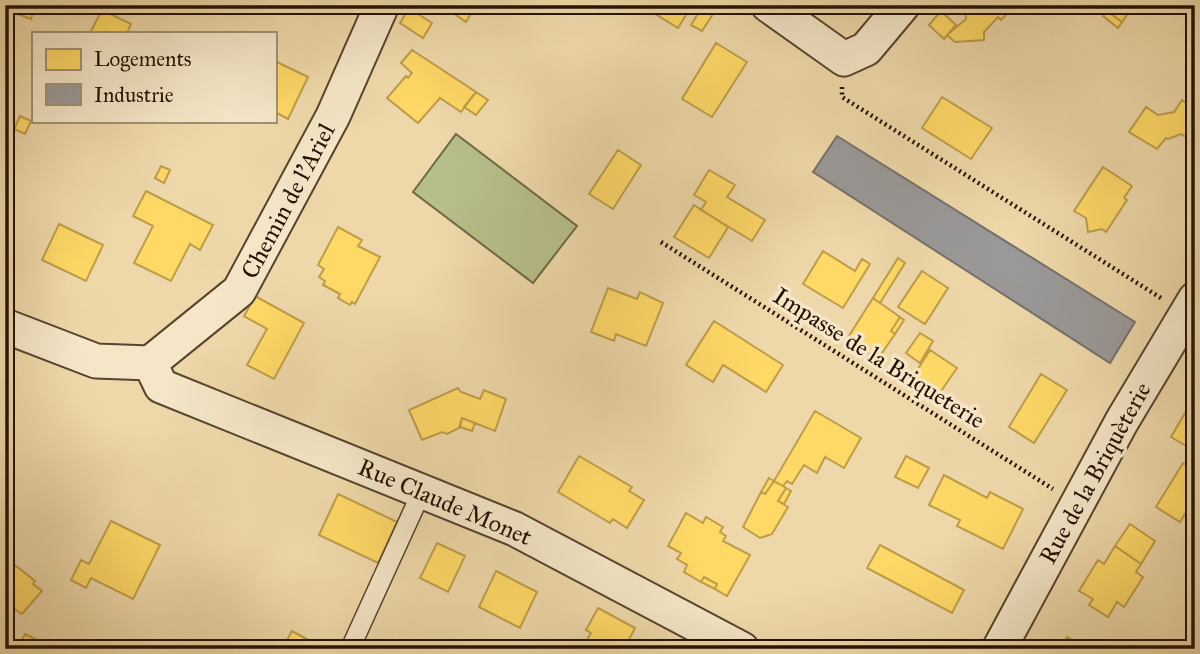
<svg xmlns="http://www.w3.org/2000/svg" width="1200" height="654" font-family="'IM FELL Great Primer',serif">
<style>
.green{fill:#b7bf89;stroke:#6e6846;stroke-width:2}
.homes{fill:#ffd966;stroke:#bd9d49;stroke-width:2}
.industry{fill:#999;stroke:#76706c;stroke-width:2}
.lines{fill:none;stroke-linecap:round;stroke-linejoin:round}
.lane-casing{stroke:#56442d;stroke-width:21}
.street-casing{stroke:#56442d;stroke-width:37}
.path{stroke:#241204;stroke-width:4.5;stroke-dasharray:2 3.5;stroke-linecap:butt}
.lane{stroke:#f4e6c7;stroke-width:18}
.street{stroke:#f4e6c7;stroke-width:33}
.labels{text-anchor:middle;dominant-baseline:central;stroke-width:7;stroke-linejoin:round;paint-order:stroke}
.street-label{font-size:24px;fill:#241204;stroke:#f4e6c7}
</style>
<rect width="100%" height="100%" fill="#eed8a9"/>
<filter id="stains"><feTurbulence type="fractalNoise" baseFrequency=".00286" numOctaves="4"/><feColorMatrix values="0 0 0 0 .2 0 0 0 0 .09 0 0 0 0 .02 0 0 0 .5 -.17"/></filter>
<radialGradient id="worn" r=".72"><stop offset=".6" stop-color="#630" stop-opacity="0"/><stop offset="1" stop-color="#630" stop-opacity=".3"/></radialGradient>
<path class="green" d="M456,134L577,226L533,283L413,192Z"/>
<path class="homes" d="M5,5H36L31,19L12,12L5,29Z
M448,5H476L466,22L446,8Z
M641,5H692L678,28Z
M703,5L715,11L702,31L691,25Z
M965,5H1015L1001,20L998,17L984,32V40L955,42L947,35L966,19Z
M1111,5H1132L1133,6L1122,22L1107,11Z
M409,8L432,23L423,38L400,23Z
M102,10L131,24L127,33H90Z
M941,11L956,25L944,39L929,25Z
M1107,11L1122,22L1118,28L1103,16Z
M716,43L747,62L712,117L682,99Z
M412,50L476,92L461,112L440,98L418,123L387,98L406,76L408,78L412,73L401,63Z
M275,61L308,77L288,119L275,112Z
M476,92L488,100L476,115L464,107Z
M942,97L992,128L971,159L922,128Z
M1182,100L1195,108V142L1181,134L1168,139L1166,138L1157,149L1129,132L1146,107L1158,115L1174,112Z
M20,116L31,121L25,134L14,129Z
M618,150L641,165L613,209L589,194Z
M161,166L170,170L164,183L155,178Z
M1103,167L1132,186L1124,198L1127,200L1106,232L1102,229L1088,232L1086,218L1074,211Z
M709,170L735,185L727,197L765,220L752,241L701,210L706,202L694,195Z
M146,191L213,225L200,250L190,244L171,281L134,263L153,226L133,216Z
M694,205L728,227L709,258L674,237Z
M59,224L103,245L86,281L42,260Z
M338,227L362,240L358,246L380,257L355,304L352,302L350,305L338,298L340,294L323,285L325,281L319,277L324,269L318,265Z
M823,251L855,271L862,259L870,264L843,308L803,284Z
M898,258L905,263L880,303L873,298Z
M922,271L948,288L925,324L898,307Z
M608,288L637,299L640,292L663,303L646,346L616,334L614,341L591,332Z
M255,296L304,323L274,379L247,365L267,329L244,316Z
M873,298L900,317L891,331L895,334L878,359L847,339Z
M900,317L904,320L895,334L891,331Z
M714,321L783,365L766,392L723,365L713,382L686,365Z
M920,333L933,341L920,363L906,353Z
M930,350L957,368L937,397L911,380Z
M1041,374L1067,390L1034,443L1009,427Z
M5,382L14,388L5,402Z
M458,388L461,392L480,399L484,390L506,399L495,431L462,418L459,428L447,434L442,432L422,440L409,410Z
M1192,401L1195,403V451L1171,437Z
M815,411L861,438L844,468L825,457L817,473L804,465L792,484L787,481L783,486L774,481Z
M462,418L475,423L472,431L460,427Z
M579,456L632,487L629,491L644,500L627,528L613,519L610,523L558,492Z
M906,456L929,468L918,488L895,477Z
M1183,463L1195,470V498L1180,522L1156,507Z
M944,475L987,498L990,492L1023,509L1003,549L957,526L960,520L929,505Z
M769,478L774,481L765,494L761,492Z
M774,481L786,488L778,501L788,507L772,534L760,538L743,527L761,492L765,494Z
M786,488L791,491L784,504L778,501Z
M338,494L397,522L378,563L319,535Z
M686,513L703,523L706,517L723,527L720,532L726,536L723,541L750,555L727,596L715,589L717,584L704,577L701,582L684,572L687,565L677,559L681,553L668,546Z
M111,521L160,545L133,599L91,578L86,588L71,580L81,560L89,564Z
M1130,524L1155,541L1141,564L1115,546Z
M437,543L465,556L448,592L420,578Z
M880,545L964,590L952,613L867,568Z
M1115,546L1141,564L1136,572L1143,577L1124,607L1117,602L1108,617L1089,605L1093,599L1079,591L1098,560L1104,564Z
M11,562L35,581L33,584L42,591L22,614L9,605L5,610V569Z
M496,571L537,592L520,628L479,607Z
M704,577L717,584L715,589L701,582Z
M598,608L635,628L624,649H578L582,641L585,643L591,633L586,630Z
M292,631L325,649H282Z
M25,634L43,643L40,649L18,648Z
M1067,637L1088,649H1060Z"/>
<path class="industry" d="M837,136L1135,322L1110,363L813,172Z"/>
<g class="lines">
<g class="lane-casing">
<path id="lane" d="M350,649L422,491"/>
</g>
<g class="street-casing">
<path id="street" d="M768,5L844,59L866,49L903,5
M5,326L96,361L150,363
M150,363L161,386L515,529L742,649
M150,363L239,291L333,116L382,5
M999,649L1122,421L1195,299"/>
</g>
<path class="path" d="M842,87V97L1161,298
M661,242L1053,489"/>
<use href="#lane" class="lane"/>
<use href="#street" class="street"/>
</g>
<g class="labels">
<g class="street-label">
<text transform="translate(288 201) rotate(-62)">Chemin de l'Ariel</text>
<text transform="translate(879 358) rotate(32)">Impasse de la Briqueterie</text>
<text transform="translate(1095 473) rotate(-61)">Rue de la Briquèterie</text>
<text transform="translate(445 502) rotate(23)">Rue Claude Monet</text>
</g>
</g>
<rect width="1200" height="654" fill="none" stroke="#eed8a9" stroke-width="28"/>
<rect x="7" y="7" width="1186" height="640" fill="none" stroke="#241204" stroke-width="3.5"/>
<rect x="14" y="14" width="1172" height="626" fill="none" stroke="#241204" stroke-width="2"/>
<rect x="32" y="32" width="245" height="91" fill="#f4e6c7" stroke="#a19179" stroke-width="2"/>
<rect x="46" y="49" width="35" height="21" fill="#ffd966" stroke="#a19179" stroke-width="2"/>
<text x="94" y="66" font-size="21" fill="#241204">Logements</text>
<rect x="46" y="84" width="35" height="21" fill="#999999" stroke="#a19179" stroke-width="2"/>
<text x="94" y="102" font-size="21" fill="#241204">Industrie</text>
<rect width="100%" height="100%" filter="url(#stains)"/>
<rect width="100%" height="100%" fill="url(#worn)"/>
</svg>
